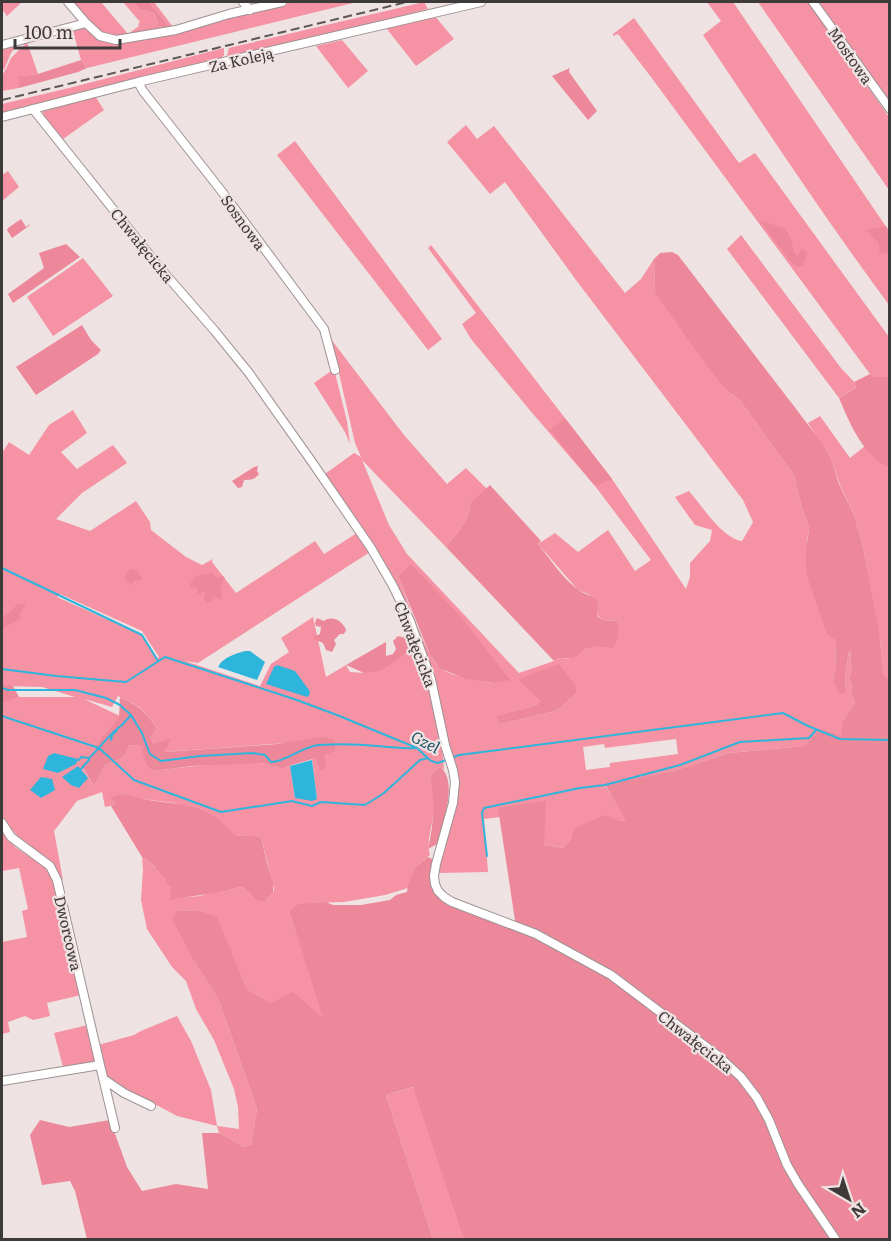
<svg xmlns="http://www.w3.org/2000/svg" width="891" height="1241" font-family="Literata,serif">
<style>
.green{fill:#f592a3;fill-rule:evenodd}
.forest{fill:#ec889a}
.water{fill:#2eb5dc}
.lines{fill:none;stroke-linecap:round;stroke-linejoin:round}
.stream{stroke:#2eb5dc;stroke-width:2}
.minor-casing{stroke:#9e9193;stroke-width:10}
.minor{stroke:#fff;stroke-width:8}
.rail{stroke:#5d5656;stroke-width:2;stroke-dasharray:9 4.5;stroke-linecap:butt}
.labels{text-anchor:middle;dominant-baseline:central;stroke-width:4.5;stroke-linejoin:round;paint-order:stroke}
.street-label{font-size:15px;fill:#3f3a3a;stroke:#efe2e3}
.water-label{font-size:16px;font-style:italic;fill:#1f5363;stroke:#efe2e3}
</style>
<rect width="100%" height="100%" fill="#efe2e3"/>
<path class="green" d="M2,2H22L7,16L2,9Z
M73,2H101L128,34L139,26L138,24L140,22L123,2H133L139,9L154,13L158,22L157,26L169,27L149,2H154L173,27C149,33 114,47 94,28C86,21 80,10 73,2Z
M293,2H357L87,68L81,60L72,28L85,25L98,39L117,44Z
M424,2L428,9L296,43L226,59L229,48Z
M707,2H733L889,231V305C824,217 764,126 703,35L721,21Z
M758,2H808L889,117V190Z
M817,2H889V104Z
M434,15L454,39L416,66L387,29L390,27Z
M634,18L739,163L755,153L889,337V377H876L870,374L651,77L618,34L613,36V34Z
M342,40L368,71L348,88L316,46Z
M27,42L38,74L20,76L19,88L2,91V75L6,69L11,58Z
M19,43L11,53L4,70L2,67V46Z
M224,48V55L219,61L2,113V104L73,87Z
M95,96L104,110L63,139L44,117L43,112L46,107Z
M466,125L477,139L494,126L625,293L641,279L654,259L655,293L728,392L738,398L794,475L802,508L809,528L807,541L814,593L818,606L835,640L836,668L833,681L846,691L845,677L849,651L851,650L850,663L852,666L849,680L852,684L851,694L855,703L842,722V737L805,746L729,753L673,771L605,786L627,820L619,821L571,839L563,848L544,845L499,808L500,817L484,819L488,872L440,873L435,872L451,820L454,814L457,786L436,685L394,579L325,474L354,453L361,457L355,443L338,369L327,334L404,435L447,484L466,468L487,489L470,503C470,520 456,534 446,547L362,460L389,525L407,554L519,673L554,661L558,658L568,659L590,647L601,646L608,648C615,639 621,632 617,621L603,620L597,615L599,603L588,594L578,590L538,544L555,533L578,552L608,530L635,571L651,560L595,486L528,408L471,339L462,324L476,313L428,248L431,245L612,479L686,589L690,577V563L710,541L712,530L695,525L675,497L689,491C701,505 723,539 742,541L753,522L743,500L576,280L505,182L490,194L447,142ZM411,565L428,584L494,683C476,680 456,678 440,668C428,660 405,593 398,576ZM519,679L576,686V694L556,711L500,724L497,716L537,705L540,701ZM676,739L678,754L610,763V767L586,770L583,747L604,744L605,748Z
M295,141L442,339L428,350L277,155Z
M8,171L19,187L2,201V175Z
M741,235L841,368L858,386L839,398L727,249Z
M83,258L113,296L53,336L27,297Z
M334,369L347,421L350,444L345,432L314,383Z
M73,410L87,433L61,452L77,469L113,445L127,463L82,493L56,519L90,531L136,501L150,522L151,530L186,557L202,565L213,559L212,562L236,593L315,541L324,554L357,533L370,552L198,663L185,661L260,686L271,664L289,652L281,638L313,617L326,677L346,665L350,672L364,673L415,650L430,690L443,756L444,770L440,767L430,775C433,788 435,802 433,815C432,828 426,842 430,855L415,867L408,888L385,895L344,902L312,903L289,911L324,1019L271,1003L247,989L216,917L199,910L178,911L194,961L219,1001L257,1109L251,1144L243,1147L233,1140L219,1133L217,1126L177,1116L108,1079L98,1045L134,1035L141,1031L177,1016L191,1041L211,1090L217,1126L239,1129L238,1107L234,1089L214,1040L196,1009L186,981L172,967L147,929L141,900L143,870L142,857C151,864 169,877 171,889C171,893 170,896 169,899L200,896L210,893L226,891L240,887L244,888L252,896L265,901L273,893L274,889L261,837L235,835L175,803L134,798L123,793L111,797L115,805L105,807L102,792L77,801L54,831L63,880L52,866L22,841L2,818V698L19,697H75L42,687L2,686V453L9,442L29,455L49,425ZM60,594L142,631L159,657L158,659L142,635L57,597ZM118,696C137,704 146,711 157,728L151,737L153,743L170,740L163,752L286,743L323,755L312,759L317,799L295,798L290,766C276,770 271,763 258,763C223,763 188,766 153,771L141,746L128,745L124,757L105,765L94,786L82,768L122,717L84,699L112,707Z
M820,416L850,458L865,446L870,453L889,468V680L884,676L880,641L863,546L854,515L840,485L831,458L808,423Z
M2,827L15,847L46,868L56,887L81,995L47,1003L50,1016L33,1020L25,1016L8,1022L10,1032L2,1034V942L27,937L22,911L28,909L19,868L2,871Z
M88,1025L96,1059L95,1062L81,1066L63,1067L54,1033Z
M414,1087L465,1239H433L386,1095Z"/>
<path class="forest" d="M133,2H149L170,28L157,26L158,22L154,13L139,9Z
M81,60L87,68L78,72L19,88V76L38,74Z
M570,68L569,72L597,111L588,120L552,76Z
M21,219L26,227L30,224L29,226L12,238L7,230L8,228Z
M760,221L785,228L791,239L794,252L797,256L802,249L807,252L803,267H797L790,261Z
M886,226L889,232V254L880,253L879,249V243L865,230Z
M66,244L80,257L13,303L8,294L44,268L39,253Z
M672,252L678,255L819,439L831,458L839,484L854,515L863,546L879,632L884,676L890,680L889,1239H464L413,1087L386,1095L433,1239H87L75,1191L70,1181L42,1185L30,1135L40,1120L69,1127L110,1120L127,1167L142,1191L176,1184L208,1189L202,1133H219L233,1140L243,1147L251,1144L257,1109L219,1001L194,961L172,919L178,911L199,910L217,917L247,989L271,1003L293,992L323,1018L289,911L299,904L326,902L333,905H361L390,900L396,895L407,892L408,885L415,867L428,857L434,860L437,893L516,927L498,808L546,801L544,845L563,848L571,839L574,829L604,815L619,821L626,820L605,785L673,771L729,753L805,746L820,729L842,736V722L855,703L851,694L852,684L849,680L852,666L850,663L851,651H849L845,677L846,691L840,694L833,681L836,668L835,640L827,634L808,579L806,568V551L809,528L802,508L794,475L738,398L728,392L707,366L655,293L654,259L660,253Z
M82,325L91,340L101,350L98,354L36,395L16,367Z
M870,374L876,377H889V468C863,455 850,424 839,398L857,387L854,382Z
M565,418L612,479L595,486L550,430Z
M258,466L257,471L259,474C254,480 251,480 244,480L242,487L238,488L232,481L254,467Z
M490,485L541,541L538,544C550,559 561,576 576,588C583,595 593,594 599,603L597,616L603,620L617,621C621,630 618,640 613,648C606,648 599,646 592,647C576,651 580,661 558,658L554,661L446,547C456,534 470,520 470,503Z
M411,564L462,618L510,680L494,683L466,679L439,668L430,655L398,576Z
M131,569L136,570L142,578L140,581L135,580L131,586L130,583L126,581L124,578L126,573Z
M212,573L218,578L223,576L225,578L220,585L222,595L221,600L213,596L212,601L210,603L206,602L204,598L206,591L198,594L197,588L191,587L190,584C198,572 198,576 212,573Z
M18,604L26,605L19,615L21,619C14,623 7,624 2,631V619Z
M317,618L324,621C332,615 343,621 346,630L344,634H340L334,640L336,644L332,652L326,650L323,643L314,639L315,636L320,634L321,627L316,626L315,623Z
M398,636C408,639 413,636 415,650L407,653L382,670L364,673L346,665L386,642V656L393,654L396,649L393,641Z
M559,664L576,686V694L556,711L500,724L496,716L537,705L540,701L518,679Z
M2,685L13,686L19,697L2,702Z
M120,697C137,704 147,713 157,728L151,737L153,743L171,739L164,752L277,744L324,737L335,740V751L324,755L326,768L320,771L316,758L282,768L261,763L192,766L153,771L146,764L141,746L129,745L124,757L105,765L94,786L81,765L92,756L101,739L119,718Z
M440,767C459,781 442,825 437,844L428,849C434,823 435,801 430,775Z
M123,793C151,805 183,799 210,814C220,819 227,828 235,835C244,836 253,835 261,837L267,863L273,883V893L265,901H259L252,896L244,888L240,887L226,891L169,900L171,888L163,876L154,866L142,857L111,806L115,804L110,797Z"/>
<path class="water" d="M245,651H250L265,662L257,680L218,667C223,657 235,654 245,651Z
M277,665L295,671L309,690L310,694L307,697L266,684L274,667Z
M54,753L78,759L76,764L58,773L43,769L48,756Z
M312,760L317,799L312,801L295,798L290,766Z
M78,766L88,778L79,788L71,785L62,777Z
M41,777L52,779L55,790L41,798L30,790Z"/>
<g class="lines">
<path class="stream" d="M2,568L142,635L158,661
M2,669L56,676L126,682L165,657L294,699L337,715L417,748L431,761L438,763L459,755L783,713L808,726L840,739L890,740
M2,688L8,690H75L106,698L120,705L131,715L142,733L150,754L161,761L200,756L252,753L265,755L271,762C287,762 302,746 319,745C338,744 357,744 377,746C389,747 402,749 415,748
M2,716L99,748L134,780L221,812L292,801L312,806L321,802L365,805L384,793L420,760L428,758
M121,726L131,715
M111,740L112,735L117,730
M77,760H79L81,757L89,758C101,747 109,734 122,725
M81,769L89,760V758
M487,856L482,813L484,808L580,788L605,785L680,765L740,742L809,738L816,730"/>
<g class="minor-casing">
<path id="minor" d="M68,2L86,23
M243,2L250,10
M813,2L890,109
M2,45L86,23L100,36L116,40L176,30L229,14L282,2
M138,82L143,91L223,193L324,329L335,370
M33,109L160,268L214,330L249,373L312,462L371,548L393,586L410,621L431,679L445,745L453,770L455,782L453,803L436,864L434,876L435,884L438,891L444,897L452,902L536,934L611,975L717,1055L741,1077L757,1098L769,1120L787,1165L798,1184L836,1240
M2,117L138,82L481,2
M2,823L11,837L50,866L57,880L100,1065L2,1081
M100,1065L115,1128
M105,1080L124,1093L151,1106"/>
</g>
<use href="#minor" class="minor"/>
<path class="rail" d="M2,100L407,2"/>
</g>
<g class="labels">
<g class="street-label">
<text transform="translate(851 55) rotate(55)">Mostowa</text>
<text transform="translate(241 59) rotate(-13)">Za Koleją</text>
<text transform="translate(244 222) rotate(54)">Sosnowa</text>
<text transform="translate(143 245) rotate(51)">Chwałęcicka</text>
<text transform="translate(416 644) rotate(69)">Chwałęcicka</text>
<text transform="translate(69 933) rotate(77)">Dworcowa</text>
<text transform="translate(696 1041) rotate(38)">Chwałęcicka</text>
</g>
<g class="water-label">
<text transform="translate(426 741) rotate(27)">Gzel</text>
</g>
</g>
<rect width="891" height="1241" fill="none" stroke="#3f3a3a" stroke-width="6"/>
<g transform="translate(849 1199) rotate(141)" stroke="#efe2e3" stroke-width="4.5" paint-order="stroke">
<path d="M0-4.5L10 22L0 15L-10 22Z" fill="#3f3a3a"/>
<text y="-9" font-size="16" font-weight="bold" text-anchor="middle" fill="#3f3a3a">N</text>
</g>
<path d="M15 39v9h105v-9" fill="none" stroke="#3f3a3a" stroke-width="3"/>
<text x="24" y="39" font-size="18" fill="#3f3a3a" stroke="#efe2e3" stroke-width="4.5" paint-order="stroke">100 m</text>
</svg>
